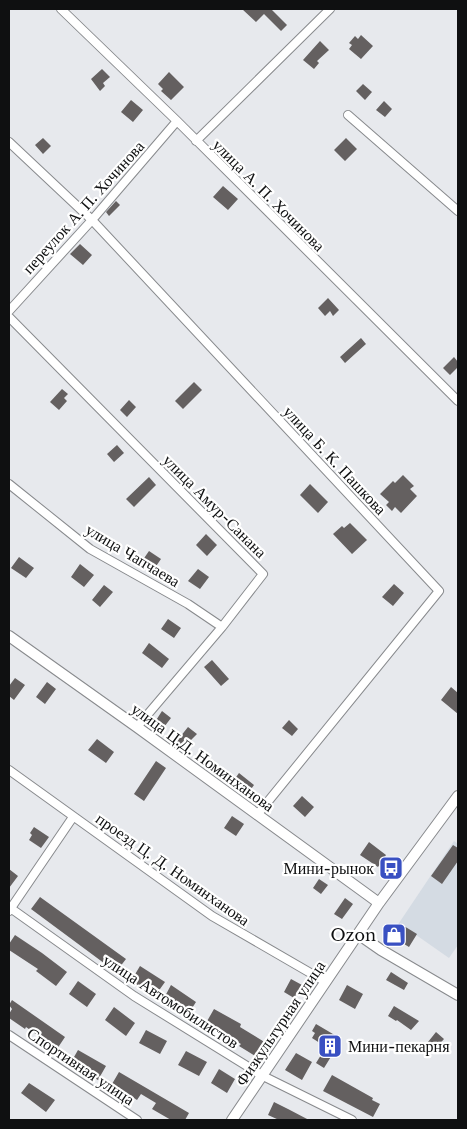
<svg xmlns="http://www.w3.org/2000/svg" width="467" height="1129" font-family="'Libre Baskerville',serif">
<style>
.built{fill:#d4dbe3}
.building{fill:#646060}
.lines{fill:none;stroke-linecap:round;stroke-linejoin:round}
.minor-casing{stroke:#888a8d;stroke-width:10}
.tertiary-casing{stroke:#888a8d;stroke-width:12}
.minor{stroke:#fff;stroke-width:8}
.tertiary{stroke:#fff;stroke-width:10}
.labels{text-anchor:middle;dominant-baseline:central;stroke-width:4.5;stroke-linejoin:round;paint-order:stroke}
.street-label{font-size:16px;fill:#0f1011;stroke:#fff}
.poi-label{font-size:16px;fill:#0f1011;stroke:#fff;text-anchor:end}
</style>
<rect width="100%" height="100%" fill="#e7e9ed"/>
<path class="built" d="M454,841L458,844V945L449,958L399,923Z"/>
<path class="building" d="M242,9H271L287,25L281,31L264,14L256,22Z
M361,35L373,46L361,59L349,49L352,45L349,43L355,36L358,39Z
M320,41L329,50L317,61L319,63L314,69L303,60Z
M102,69L110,77L103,83L105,86L100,91L91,79Z
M169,72L184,87L171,100L161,91L163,89L158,84Z
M363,84L372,92L365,100L356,91Z
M131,100L143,110L133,122L121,112Z
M384,101L392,109L385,117L376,110Z
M43,138L51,146L43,154L35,145Z
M346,138L357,149L345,161L334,150Z
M223,186L238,199L228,210L213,197Z
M116,201L120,205L109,216L106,212Z
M80,244L92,255L83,265L70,254Z
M328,298L339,310L333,316L330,311L325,316L318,308Z
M361,338L366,344L345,363L340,357Z
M454,357L458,362V367L450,375L443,368Z
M194,382L202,390L183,409L175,401Z
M62,389L68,394L64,398L67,401L59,410L50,402Z
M129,400L136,407L127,417L120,410Z
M117,445L124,453L114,462L107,454Z
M403,475L414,486L410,489L417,496L401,513L395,507L392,511L386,505L389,502L380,494L393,481L395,483Z
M149,477L156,485L134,507L126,499Z
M310,484L328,502L318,513L300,495Z
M350,523L367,540L352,554L333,534L342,526L344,528Z
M206,534L217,545L207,556L196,545Z
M149,551L161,559L152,572L140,564Z
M19,557L34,568L26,578L11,568Z
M80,564L94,575L84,587L71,577Z
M198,569L209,577L200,589L188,581Z
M394,584L404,593L393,606L382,597Z
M104,585L113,592L100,607L92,600Z
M168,619L181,628L174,638L161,629Z
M149,643L169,659L162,668L142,653Z
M212,660L229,679L221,686L204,667Z
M15,678L25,685L14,700L9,696V686Z
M47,682L56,689L45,704L36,697Z
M451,687L458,693V714L441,700Z
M162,711L171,718L161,731L153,725Z
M289,720L298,729L292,736L282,728Z
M188,727L197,734L183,748L176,742Z
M97,739L114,752L106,763L88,750Z
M156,761L166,768L144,801L134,794Z
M239,773L254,785L249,792L234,780Z
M302,796L314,807L305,817L293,806Z
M232,816L244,824L236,836L224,828Z
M34,827L49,837L41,848L29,840L32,835L30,833Z
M369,842L386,855L378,867L360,855Z
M453,845L458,848V861L442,884L431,876Z
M9,869L18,876L9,888Z
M319,879L328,885L321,894L313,888Z
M40,897L126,959L116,972L31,909Z
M345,898L353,904L342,919L334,914Z
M399,923L417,934L409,947L391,936Z
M15,935L42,953L67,972L56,986L36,971L38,969L9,950V944Z
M140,966L165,982L155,996L131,981Z
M391,972L408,983L404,990L386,980Z
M291,979L302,985L294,998L284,992Z
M78,981L96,994L87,1007L69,994Z
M171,985L196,1002L187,1016L163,1000Z
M347,985L363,994L355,1009L339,1000Z
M12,1000L65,1037L57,1049L26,1027L25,1029L9,1018V1014L12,1009L9,1005Z
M394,1006L419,1021L411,1030L397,1020L396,1021L388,1016Z
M114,1007L135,1023L126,1036L105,1020Z
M214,1009L241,1024L240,1027L266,1043L257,1057L239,1046L241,1044L206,1023Z
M316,1024L338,1037L333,1045L337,1047L324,1068L316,1063L326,1047L312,1038L315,1033L312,1031Z
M146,1030L167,1041L160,1054L139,1043Z
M436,1032L444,1039L436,1048L428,1042Z
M78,1050L106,1066L98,1080L70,1064Z
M186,1051L207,1062L199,1076L178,1065Z
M296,1053L312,1062L302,1080L285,1070Z
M219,1069L235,1079L227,1093L211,1083Z
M119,1072L189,1113L185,1120H171L152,1109L156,1103L141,1094L137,1100L112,1084Z
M332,1075L373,1098L372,1100L380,1104L373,1117L323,1091Z
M29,1083L55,1100L46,1112L21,1093Z
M274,1102L288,1109L309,1120H279L268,1115Z"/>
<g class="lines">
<g class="minor-casing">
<path id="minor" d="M61,9L177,121L458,401
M348,115L458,211
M196,141L330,9
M9,142L92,220L439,591L257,815
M9,311L92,220L177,121
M9,317L263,574L222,627L137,727
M9,484L90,549L188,604L222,627
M9,770L212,916L326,982
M9,907L134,996L263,1076L352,1120
M9,911L73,817
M9,1035L137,1120"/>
</g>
<g class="tertiary-casing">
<path id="tertiary" d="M9,636L137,727L379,903
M358,934L381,950L458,995
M232,1120L379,903L458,796"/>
</g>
<use href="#minor" class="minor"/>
<use href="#tertiary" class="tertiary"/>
</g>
<defs>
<g id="bus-square" transform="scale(1.25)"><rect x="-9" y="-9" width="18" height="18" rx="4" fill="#3950c2" stroke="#fff"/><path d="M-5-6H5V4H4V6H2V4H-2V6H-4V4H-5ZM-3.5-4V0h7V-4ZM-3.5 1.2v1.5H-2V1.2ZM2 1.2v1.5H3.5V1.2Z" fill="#fff"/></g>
<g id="shop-square" transform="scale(1.25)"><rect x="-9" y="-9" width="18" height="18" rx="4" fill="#3950c2" stroke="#fff"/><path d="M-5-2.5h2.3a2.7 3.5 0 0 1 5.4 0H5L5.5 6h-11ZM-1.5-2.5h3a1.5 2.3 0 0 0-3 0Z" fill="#fff"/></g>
<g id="building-square" transform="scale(1.25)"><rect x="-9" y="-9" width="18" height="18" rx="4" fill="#3950c2" stroke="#fff"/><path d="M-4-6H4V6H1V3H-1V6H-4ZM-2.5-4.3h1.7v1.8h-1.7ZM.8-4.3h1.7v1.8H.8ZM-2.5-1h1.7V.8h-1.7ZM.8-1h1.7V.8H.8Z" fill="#fff"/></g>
</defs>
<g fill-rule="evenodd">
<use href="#bus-square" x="391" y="868"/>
<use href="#shop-square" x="394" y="935"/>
<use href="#building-square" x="330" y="1046"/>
</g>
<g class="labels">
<g class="street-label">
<text transform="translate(269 195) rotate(45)">улица А. П. Хочинова</text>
<text transform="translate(83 207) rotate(-48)">переулок А. П. Хочинова</text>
<text transform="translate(335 460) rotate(47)">улица Б. К. Пашкова</text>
<text transform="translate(215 506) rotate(45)">улица Амур-Санана</text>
<text transform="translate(133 555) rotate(31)">улица Чапчаева</text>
<text transform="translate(203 757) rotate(36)">улица Ц.Д. Номинханова</text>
<text transform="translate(173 869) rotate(35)">проезд Ц. Д. Номинханова</text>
<text transform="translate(171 1001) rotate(33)">улица Автомобилистов</text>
<text transform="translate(280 1023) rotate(-56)">Физкультурная улица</text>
<text transform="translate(81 1066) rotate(34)">Спортивная улица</text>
</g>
<g class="poi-label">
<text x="374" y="868">Мини-рынок</text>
<text x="376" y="935">Ozon</text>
<text x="348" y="1046" text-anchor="start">Мини-пекарня</text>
</g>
</g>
<rect width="467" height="1129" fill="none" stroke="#0f1011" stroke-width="20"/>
</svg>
